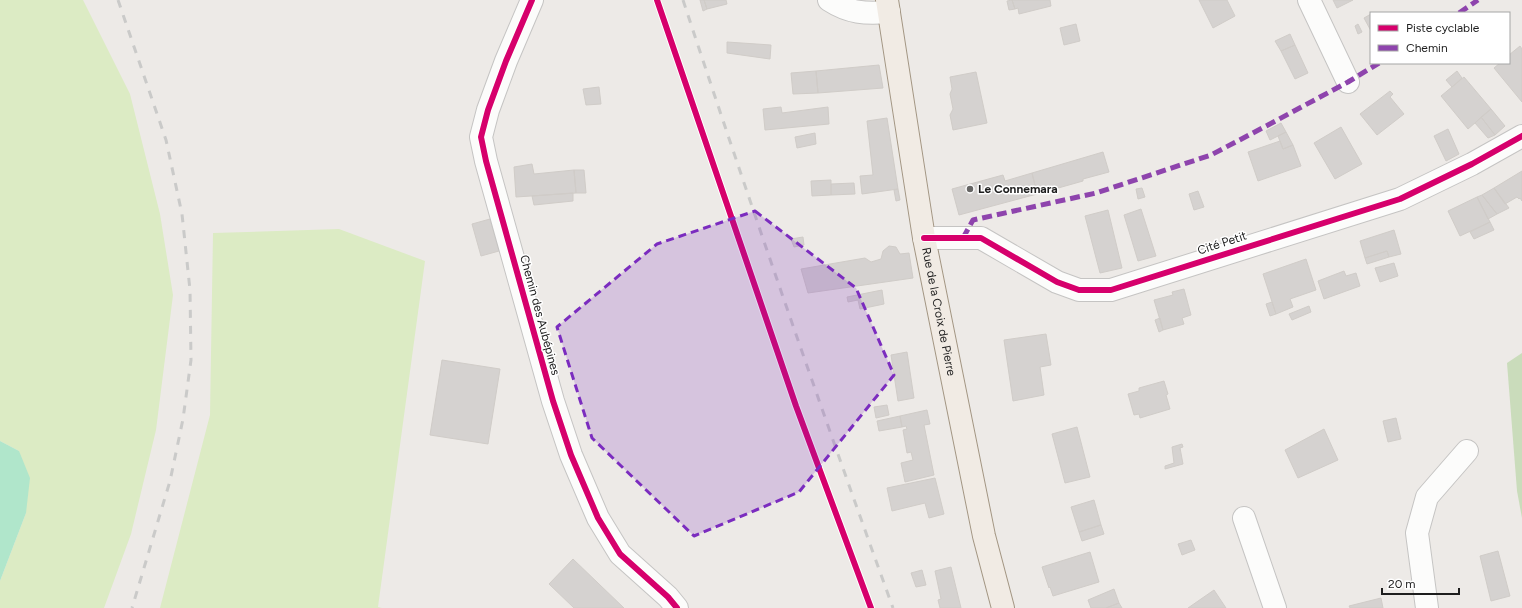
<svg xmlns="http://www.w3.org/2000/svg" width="1522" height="608" font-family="Figtree,sans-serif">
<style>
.grass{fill:#dcebc4}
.forest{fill:#cadcbb}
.pitch{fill:#b0e6cb}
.building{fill:#d5d2d0;stroke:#d0ccc8}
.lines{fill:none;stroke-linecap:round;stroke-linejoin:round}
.minor-casing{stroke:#c5c4c3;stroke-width:24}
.major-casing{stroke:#a39683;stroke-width:24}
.minor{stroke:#fcfcfb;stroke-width:22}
.major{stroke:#f1ebe4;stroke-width:22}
.rail{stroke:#cacac9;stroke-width:3;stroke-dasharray:8 8;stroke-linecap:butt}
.quiet{stroke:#8e44ad;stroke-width:5;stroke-dasharray:10 5;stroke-linecap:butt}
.cycleway-casing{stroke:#fff;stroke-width:8}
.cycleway{stroke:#d6006c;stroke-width:6}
.marked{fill:#7b2cbf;fill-opacity:0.2;stroke:#7b2cbf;stroke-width:3;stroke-dasharray:8 5;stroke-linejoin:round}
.poi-dot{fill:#666564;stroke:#fff;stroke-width:1.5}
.labels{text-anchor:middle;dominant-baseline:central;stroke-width:3;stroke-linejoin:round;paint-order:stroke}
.poi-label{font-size:12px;font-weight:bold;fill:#1e1e1e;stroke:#fff;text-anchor:start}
.street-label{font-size:12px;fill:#1e1e1e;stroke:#fff}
</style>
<rect width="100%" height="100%" fill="#edeae7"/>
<path class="grass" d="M0,0H83L130,94L160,214L173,295L156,430L131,534L104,608H0V581L26,513L19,451L0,441Z
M339,229L425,261L378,607L382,608H160L210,415L213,233Z"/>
<path class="forest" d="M1522,353V518L1517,491L1507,363Z"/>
<path class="pitch" d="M0,441L19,451L30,478L26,513L0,581Z"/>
<path class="building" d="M700,0H704L707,9L703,11Z
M704,0H726L727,4L707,9Z
M1012,0H1050L1051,6L1019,14L1018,8L1015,9Z
M1012,0L1015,9L1009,10L1007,1Z
M1199,0H1227L1235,16L1213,28Z
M1333,0H1353L1337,8Z
M1371,14V31L1364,18Z
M1076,24L1080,41L1064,45L1060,28Z
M1358,24L1362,32L1358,34L1355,26Z
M1290,34L1295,45L1281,51L1275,41Z
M727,42L771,45L770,59L727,53Z
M1295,45L1308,73L1295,79L1281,51Z
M1520,46L1522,49V102L1494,68L1500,63H1509V55Z
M879,65L883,88L818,93L816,71Z
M816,71L818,93L793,94L791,73Z
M1457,71L1462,78L1452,87L1446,80Z
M976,72L987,123L953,130L950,115L953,109L950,94L952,89L950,77Z
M1464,77L1491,109L1468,129L1441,96Z
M599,87L601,104L586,105L583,89Z
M1390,91L1393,94L1390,97L1404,114L1377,135L1360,114Z
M781,107L782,113L828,107L829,124L765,130L763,109Z
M1491,109L1505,126L1495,135L1481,117Z
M1481,117L1495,135L1488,138L1475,123Z
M887,118L898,189L862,194L860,176L873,175L867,121Z
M1281,123L1286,132L1270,140L1266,131Z
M1341,127L1362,164L1335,179L1314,143Z
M1448,129L1459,154L1446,161L1434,136Z
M1286,132L1293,145L1283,149L1278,136Z
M815,133L816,144L797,148L795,137Z
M1280,141L1283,149L1293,145L1301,166L1258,181L1248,152Z
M1103,152L1109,172L1083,179V181L1037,194L1032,173Z
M532,164L534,174L574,170L576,193L516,197L514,167Z
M574,170H584L586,193H576Z
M1522,171V201L1520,198L1519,199L1517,197L1505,204L1494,188Z
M1032,173L1037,194L959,215L952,189L1003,175L1005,181Z
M831,180V195L812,196L811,181Z
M854,183L855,194L831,195V184Z
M1142,188L1145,197L1138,199L1136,189Z
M1494,188L1509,208L1497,214L1482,195Z
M898,189L900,200L896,201L894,190Z
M1198,191L1204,207L1194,210L1189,194Z
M573,193V201L534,205L532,196Z
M1482,195L1497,214L1488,219L1477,197Z
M1477,197L1490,222L1460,236L1448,211Z
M1141,209L1156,256L1138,261L1124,215Z
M1108,210L1122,268L1100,273L1085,216Z
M490,219L499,251L481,256L472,224Z
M1490,222L1494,230L1474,239L1470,232Z
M1394,230L1401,254L1389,257L1387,251L1365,258L1360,241Z
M803,237L804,245L794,247L791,239Z
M889,246L896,247L900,254L909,253L913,278L808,293L801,269L865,258L871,262L881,259L883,251Z
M1387,251L1389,257L1367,264L1365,258Z
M1306,259L1316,290L1290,299L1293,307L1276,314L1263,274Z
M1394,263L1398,276L1380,282L1375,268Z
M1344,271L1346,276L1356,273L1360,286L1324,299L1318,281Z
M1184,289L1191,315L1182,318L1184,324L1163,330L1154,300L1173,295L1172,292Z
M882,290L884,304L860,309L858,300L848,302L847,297Z
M1272,302L1276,314L1270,316L1266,304Z
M1309,306L1311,312L1292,320L1289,314Z
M1160,318L1163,330L1159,332L1155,320Z
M1046,334L1051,365L1040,367L1044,395L1013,401L1004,340Z
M907,352L914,398L898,401L891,355Z
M442,360L500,369L488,444L430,435Z
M1164,381L1168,394L1166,395L1170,409L1140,418L1139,414L1134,415L1128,394L1139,391V388Z
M887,405L889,415L876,418L874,407Z
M927,410L930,424L924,425L934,475L905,482L901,463L913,460L911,452L907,453L903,430L907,429L906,426L902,427L900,416Z
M900,416L902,427L879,431L877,421Z
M1396,418L1401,439L1388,442L1383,421Z
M1077,427L1090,477L1065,483L1052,434Z
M1324,429L1338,460L1298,478L1285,450Z
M1182,444L1183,447L1180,448L1183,464L1165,469V466L1174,463L1172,447Z
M935,478L944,514L929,518L925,503L892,511L887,488Z
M1094,500L1101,525L1079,532L1071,507Z
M1101,525L1104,534L1082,541L1079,532Z
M1191,540L1195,550L1182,555L1178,544Z
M1498,551L1510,596L1491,601L1480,556Z
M1090,552L1099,582L1053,596L1050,587L1049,588L1042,567Z
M573,559L624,608H574L549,584Z
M951,567L961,608H940L938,600L941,599L935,571Z
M922,570L926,585L916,587L911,573Z
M1114,589L1119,603L1106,608H1091L1088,600Z
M1214,590L1226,608H1188Z
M1381,598L1383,608H1350L1349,606Z
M1119,603L1122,608H1106Z"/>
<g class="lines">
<g class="minor-casing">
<path id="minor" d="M532,0L506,61L488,110L481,137L486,161L553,401L571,455L598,518L620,554L668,597L677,608
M829,0C849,13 865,14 889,12
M1309,0L1348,82
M924,238H981L1057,282L1079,290H1111L1400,199L1472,164L1522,136
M1244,518L1275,608
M1427,608L1417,533L1427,497L1467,451"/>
</g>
<g class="major-casing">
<g id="major">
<path id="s1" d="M887,0L924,238L984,536L1003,608"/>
</g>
</g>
<use href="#minor" class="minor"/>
<use href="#major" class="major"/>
<path class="rail" d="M118,0L166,140L182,214L190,290L191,360L183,419L170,481L132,608
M683,0C750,204 820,406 893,608"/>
<path class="quiet" d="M1459,13L1478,0
M963,238L973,220L1096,193L1211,155L1268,125L1348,82L1379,63"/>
<g class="cycleway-casing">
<path id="cycleway" d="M532,0L506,61L488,110L481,137L486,161L553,401L571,455L598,518L620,554L668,597L677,608
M657,0L796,406L871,608
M924,238H981L1057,282L1079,290H1111L1400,199L1472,164L1522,136"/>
</g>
<use href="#cycleway" class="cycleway"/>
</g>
<path class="marked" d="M755,211L856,288L894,375L799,492L694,536L592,438L557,327L657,244Z"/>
<circle class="poi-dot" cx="970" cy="189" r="4"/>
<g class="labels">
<g class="poi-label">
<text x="978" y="189">Le Connemara</text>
</g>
<g class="street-label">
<text transform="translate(1222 243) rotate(-18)">Cité Petit</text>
<text stroke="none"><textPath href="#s1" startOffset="316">Rue de la Croix de Pierre</textPath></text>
<text transform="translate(540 315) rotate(75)">Chemin des Aubépines</text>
</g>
</g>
<rect x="1370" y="12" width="140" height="52" fill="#ffffff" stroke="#a5a5a5"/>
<rect x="1378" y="25" width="20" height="6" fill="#d6006c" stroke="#a5a5a5"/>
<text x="1406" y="32" font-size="12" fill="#1e1e1e">Piste cyclable</text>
<rect x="1378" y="45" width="20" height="6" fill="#8e44ad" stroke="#a5a5a5"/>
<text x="1406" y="52" font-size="12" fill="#1e1e1e">Chemin</text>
<path d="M1382 588v6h77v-6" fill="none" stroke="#1e1e1e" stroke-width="2"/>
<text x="1388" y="588" font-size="12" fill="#1e1e1e" stroke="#ffffff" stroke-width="3" paint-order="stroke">20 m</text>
</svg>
